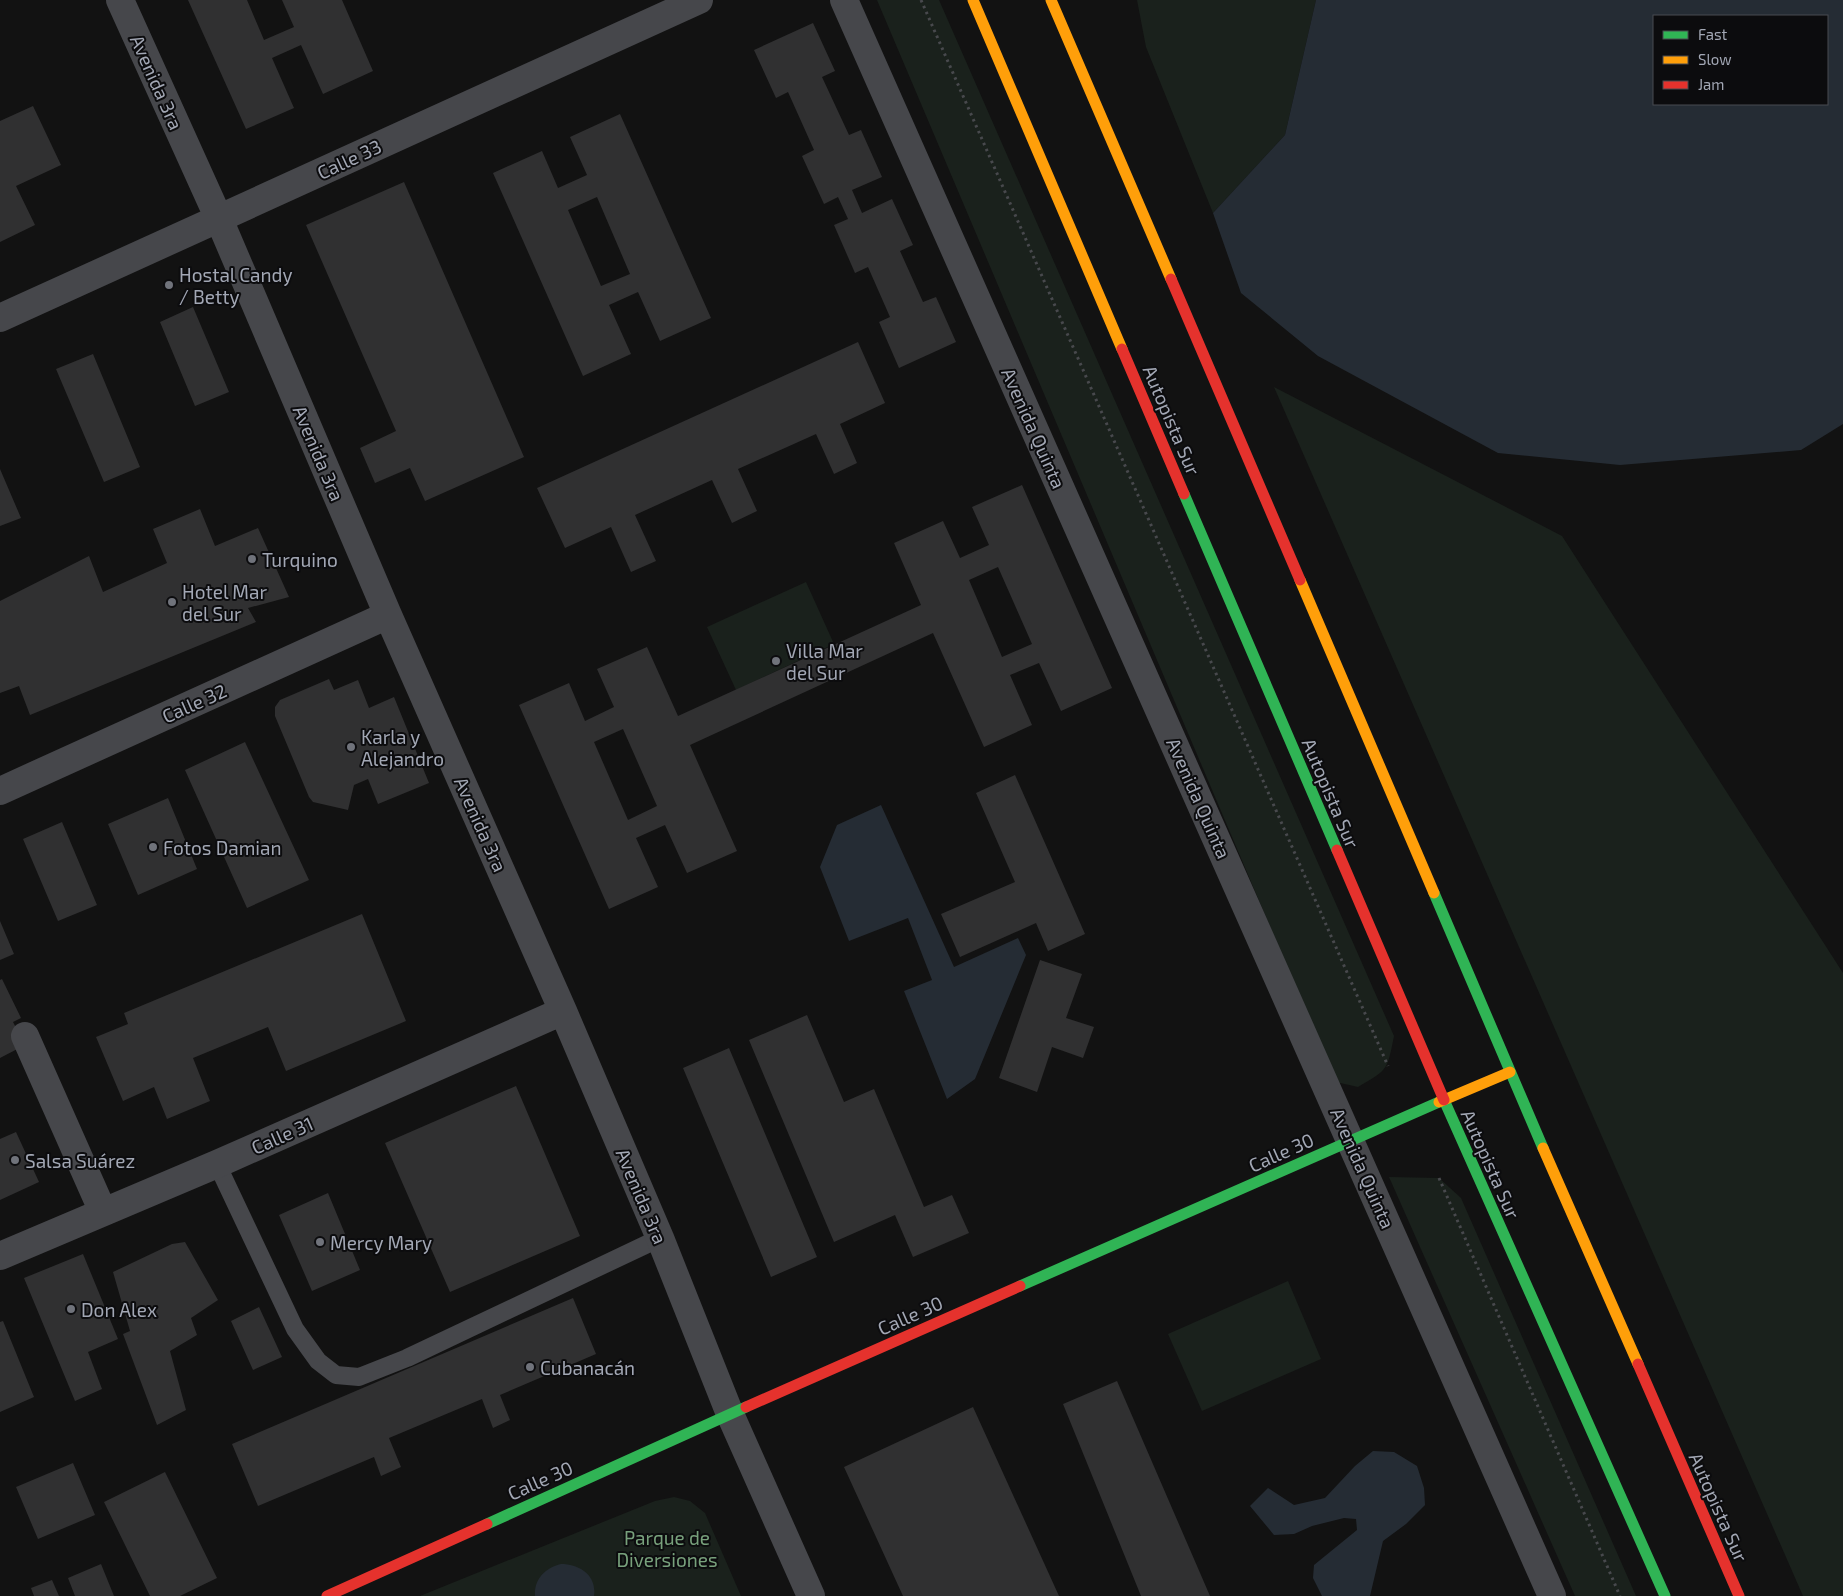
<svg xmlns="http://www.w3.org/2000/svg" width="1843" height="1596" font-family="'Exo 2',sans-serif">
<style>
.green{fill:#1a211c}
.water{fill:#252c34;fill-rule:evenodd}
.building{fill:#303031;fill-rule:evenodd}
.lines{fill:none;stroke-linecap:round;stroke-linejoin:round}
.path{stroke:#48494d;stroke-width:3;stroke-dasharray:2.5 4;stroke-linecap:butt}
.lane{stroke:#46474b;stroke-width:18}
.street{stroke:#46474b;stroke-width:28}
.fast{stroke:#30b455;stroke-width:11}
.slow{stroke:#ff9f0a;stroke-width:11}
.jam{stroke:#e5322d;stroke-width:11}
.poi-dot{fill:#70737b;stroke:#0c0c0e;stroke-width:2}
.labels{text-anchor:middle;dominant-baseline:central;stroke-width:4;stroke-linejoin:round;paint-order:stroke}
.street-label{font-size:19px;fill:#a2a7b4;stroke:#0c0c0e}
.poi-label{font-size:19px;fill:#a2a7b4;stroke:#0c0c0e;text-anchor:start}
.park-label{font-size:19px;fill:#78a17c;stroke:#0c0c0e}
</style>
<rect width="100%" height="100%" fill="#121212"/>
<path class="green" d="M877,0H939L1394,1036C1387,1070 1389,1069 1358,1087L1336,1082Z
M1137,0H1316L1285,135L1213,213L1146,47Z
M1274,387L1562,536L1843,973V1596H1803Z
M806,582L834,644L736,690L707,627Z
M1389,1177L1439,1178L1461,1198L1636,1596H1575Z
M1288,1281L1321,1359L1202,1411L1168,1334Z
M674,1497L690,1501L705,1513L741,1596H420L655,1501Z"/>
<path class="water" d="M1316,0H1843V424L1801,450L1620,465L1498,453L1318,356L1241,293L1213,213L1285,135ZM1654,16H1827V104H1654Z
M881,805L954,967L1018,938L1026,955L975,1079L947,1099L904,991L932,980L908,918L849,941L820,867L837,825Z
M1373,1451L1394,1452L1417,1466L1424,1488L1425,1505L1406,1524L1383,1541L1370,1596H1322L1313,1578L1314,1565L1357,1530L1356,1519L1344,1518L1312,1526L1294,1534L1274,1535L1250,1506L1268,1488L1294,1505L1325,1498L1355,1466Z
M561,1564C579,1564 597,1575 594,1596H535C534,1579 545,1568 561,1564Z"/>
<path class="building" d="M188,0H247L264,40L294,27L282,0H342L373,71L323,94L301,45L272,58L294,108L246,129Z
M813,23L835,71L822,77L849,135L861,130L882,177L852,190L862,213L892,199L913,245L900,251L923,302L936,297L956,342L899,368L879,322L890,317L868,267L855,273L834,225L848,219L838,197L824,204L802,156L814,150L788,92L776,98L754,50Z
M33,106L61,165L16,186L35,225L0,242V121Z
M620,114L711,318L660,341L638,292L609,305L631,354L583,376L493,173L542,151L558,188L587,175L570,137ZM597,197L630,274L601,286L568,210Z
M404,182L524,457L425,501L410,468L375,483L360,448L396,431L306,225Z
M193,307L229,392L195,406L160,322Z
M858,342L885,403L840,424L857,463L834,474L816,434L738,469L757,511L732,523L712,480L635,515L656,561L631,572L611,527L565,548L537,488Z
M93,354L140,467L104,482L56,369Z
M0,469L21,518L0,526Z
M1022,485L1112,688L1061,711L1039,663L1010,675L1032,725L984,747L933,633L690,745L737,851L687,873L665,825L636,838L658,887L609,909L519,705L569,683L585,721L614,707L597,669L647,647L678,716L921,605L894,543L943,521L960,558L989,545L972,507ZM998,567L1032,644L1002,657L969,580ZM623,729L657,806L628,820L594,742Z
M200,509L215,546L258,528L289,597L248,608L256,622L30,715L19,686L0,693V601L89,556L103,592L167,563L153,529Z
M329,679L334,690L358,680L369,708L394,697L429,783L378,804L368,779L354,785L348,810L313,802L309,797L275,716V707L280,700Z
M245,742L309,880L247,908L185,770Z
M1015,775L1085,934L1048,951L1036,923L960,957L941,914L1015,882L976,793Z
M168,798L197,869L138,895L108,824Z
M62,822L97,905L58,921L23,839Z
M362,914L406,1021L286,1071L268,1027L193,1058L210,1101L167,1119L154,1087L123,1101L96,1037L128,1024L124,1013Z
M0,921L14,954L0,960Z
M1040,960L1082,974L1066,1018L1094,1027L1083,1058L1052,1047L1037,1092L999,1078Z
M2,979L21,1018L13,1022L25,1045L0,1058V980Z
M807,1015L844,1102L874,1089L924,1207L952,1195L969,1233L913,1257L895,1215L834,1242L749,1040Z
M729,1048L817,1257L771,1277L683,1068Z
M516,1086L580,1236L450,1292L385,1143Z
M16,1132L39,1182L0,1200V1139Z
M328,1193L360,1270L312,1291L279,1215Z
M185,1242L218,1300L191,1318L197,1335L170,1351L186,1410L157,1425L123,1334L130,1331L113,1272L172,1244Z
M83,1254L118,1339L88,1352L102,1389L75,1401L24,1278Z
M573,1298L596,1354L500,1395L510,1420L493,1428L482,1399L389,1438L401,1467L381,1476L374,1457L258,1506L232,1444Z
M259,1307L282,1357L253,1370L231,1321Z
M3,1321L34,1397L0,1412V1322Z
M1117,1381L1210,1596H1141L1063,1404Z
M973,1407L1059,1596H903L844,1467Z
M73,1463L95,1515L38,1539L16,1487Z
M165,1472L217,1578L180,1596H150L104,1502Z
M101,1564L114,1596H75L68,1578Z
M52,1580L59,1596H34L31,1588Z"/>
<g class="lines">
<path class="path" d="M921,0L1388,1066
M1439,1178L1620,1596"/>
<path class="lane" d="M217,1164L295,1329L318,1361L336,1375L359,1377L407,1358L660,1238"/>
<path class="street" d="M120,0L219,219L388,615L563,1011L660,1238L730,1414L811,1596
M844,0L1552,1596
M0,318L699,0
M0,791L388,615
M25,1036L103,1212
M0,1256L217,1164L563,1011"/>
<path class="fast" d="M1184,494L1337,850
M1434,893L1543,1148
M1444,1100L1665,1596
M1020,1286L1439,1102
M487,1524L746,1407"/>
<path class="slow" d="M973,0L1122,349
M1051,0L1171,279
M1300,580L1434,893
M1439,1102L1510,1072
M1543,1148L1638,1364"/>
<path class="jam" d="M1171,279L1300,580
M1122,349L1184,494
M1337,850L1444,1100
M1638,1364L1739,1596
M746,1407L1020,1286
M327,1596L487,1524"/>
</g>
<g class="poi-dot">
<circle cx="169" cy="285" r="5"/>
<circle cx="252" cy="559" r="5"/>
<circle cx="172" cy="602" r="5"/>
<circle cx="776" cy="661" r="5"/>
<circle cx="351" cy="747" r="5"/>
<circle cx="153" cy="847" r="5"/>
<circle cx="15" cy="1160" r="5"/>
<circle cx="320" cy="1242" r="5"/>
<circle cx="71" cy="1309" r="5"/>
<circle cx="530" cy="1367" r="5"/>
</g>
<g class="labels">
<g class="street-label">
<text transform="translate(157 82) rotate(66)">Avenida 3ra</text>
<text transform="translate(349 159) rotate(-25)">Calle 33</text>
<text transform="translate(1172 420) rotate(67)">Autopista Sur</text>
<text transform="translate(1034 428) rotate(66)">Avenida Quinta</text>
<text transform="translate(319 453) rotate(67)">Avenida 3ra</text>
<text transform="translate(194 703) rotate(-24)">Calle 32</text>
<text transform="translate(1331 793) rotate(67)">Autopista Sur</text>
<text transform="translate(1199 798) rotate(66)">Avenida Quinta</text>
<text transform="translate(481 824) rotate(66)">Avenida 3ra</text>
<text transform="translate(282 1135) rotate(-24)">Calle 31</text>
<text transform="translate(1281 1152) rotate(-24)">Calle 30</text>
<text transform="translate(1491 1164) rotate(66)">Autopista Sur</text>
<text transform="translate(1363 1168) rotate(66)">Avenida Quinta</text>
<text transform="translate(642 1196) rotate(67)">Avenida 3ra</text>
<text transform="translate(910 1315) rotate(-24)">Calle 30</text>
<text transform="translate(540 1480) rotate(-24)">Calle 30</text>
<text transform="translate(1719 1507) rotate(66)">Autopista Sur</text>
</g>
<g class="poi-label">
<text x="179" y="274">Hostal Candy<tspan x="179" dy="22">/ Betty</tspan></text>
<text x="262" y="559">Turquino</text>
<text x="182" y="591">Hotel Mar<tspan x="182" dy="22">del Sur</tspan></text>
<text x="786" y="650">Villa Mar<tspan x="786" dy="22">del Sur</tspan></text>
<text x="361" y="736">Karla y<tspan x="361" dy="22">Alejandro</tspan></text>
<text x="163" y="847">Fotos Damian</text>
<text x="25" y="1160">Salsa Suárez</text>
<text x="330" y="1242">Mercy Mary</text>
<text x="81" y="1309">Don Alex</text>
<text x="540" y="1367">Cubanacán</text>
</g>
<g class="park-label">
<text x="667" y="1537">Parque de<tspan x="667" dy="22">Diversiones</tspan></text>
</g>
</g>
<rect x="1653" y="15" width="175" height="90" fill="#0c0c0e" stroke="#484a50"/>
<rect x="1663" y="31" width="25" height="8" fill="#30b455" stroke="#484a50"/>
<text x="1698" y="40" font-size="15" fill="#a2a7b4">Fast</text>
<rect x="1663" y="56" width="25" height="8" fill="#ff9f0a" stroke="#484a50"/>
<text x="1698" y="65" font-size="15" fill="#a2a7b4">Slow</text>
<rect x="1663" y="81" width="25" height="8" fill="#e5322d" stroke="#484a50"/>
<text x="1698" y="90" font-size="15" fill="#a2a7b4">Jam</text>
</svg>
